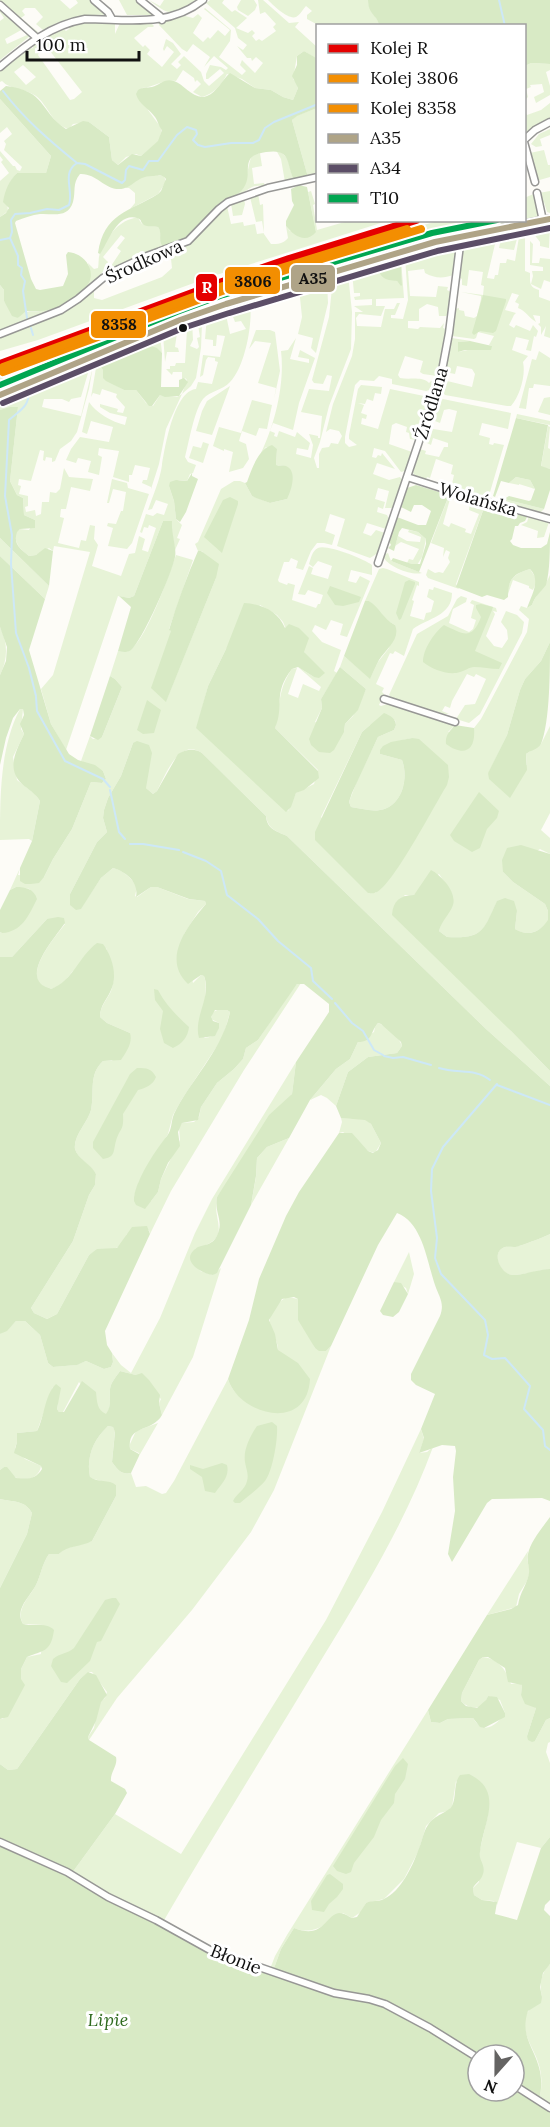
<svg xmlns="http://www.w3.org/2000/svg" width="550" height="2127" font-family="Lora,serif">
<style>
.green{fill:#e7f3d7;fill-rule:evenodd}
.forest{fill:#d8eac5}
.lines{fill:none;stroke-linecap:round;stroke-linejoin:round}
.stream{stroke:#cde8f7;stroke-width:2}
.minor-casing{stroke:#979795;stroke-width:9}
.tertiary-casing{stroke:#979795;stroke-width:10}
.minor{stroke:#fffffe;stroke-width:6}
.tertiary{stroke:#fffffe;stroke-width:8}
.bus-1-casing{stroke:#fff;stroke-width:10}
.bus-2-casing{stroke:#fff;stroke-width:10}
.bus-3-casing{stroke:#fff;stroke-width:10}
.bus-1{stroke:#afa487;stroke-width:6}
.bus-2{stroke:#5c4e67;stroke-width:6}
.bus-3{stroke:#00a651;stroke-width:6}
.rail-1-casing{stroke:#fff;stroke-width:12}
.rail-2-casing{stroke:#fff;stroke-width:12}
.rail-3-casing{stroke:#fff;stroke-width:12}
.rail-1{stroke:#e50000;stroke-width:8}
.rail-2{stroke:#f38e01;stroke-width:8}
.rail-3{stroke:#f38e01;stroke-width:8}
.bus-dot{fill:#111;stroke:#fff;stroke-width:2}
.labels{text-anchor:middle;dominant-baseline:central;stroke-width:6;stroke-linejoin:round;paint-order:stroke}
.street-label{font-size:18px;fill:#111;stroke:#fff}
.park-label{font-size:18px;font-style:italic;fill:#2f6b1f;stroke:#fff}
.line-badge{stroke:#fff;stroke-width:2}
.badge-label{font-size:16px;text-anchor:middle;font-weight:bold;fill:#fff}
.pale-badge-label{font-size:16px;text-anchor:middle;font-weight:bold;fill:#111}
</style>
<rect width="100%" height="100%" fill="#fdfcf7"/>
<path class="green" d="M0,0H60L70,9L78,3L76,0H92L107,15C82,14 65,18 43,30L36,24L43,17L35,8H25L22,11L25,15L21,18L38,32L36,33L0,3Z
M119,0H136L155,15H127Z
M149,0L160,6L164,0H196C172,16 171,17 149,0Z
M210,0H224L222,3L232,12L235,10L247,18L236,28L248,33L252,30L255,33L252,36L256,41L259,39L262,41L276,31L273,27L276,24L265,12L260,14L258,0H263L289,23L299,22L295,27L317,47V59L304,51L297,56L293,79L296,82L298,88L293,100L283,97L271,90L255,88L242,79L227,74C222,84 214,94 202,97L193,92L201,84L197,80L195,82L194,78L183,70L176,81C163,79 155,87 142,88L148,110L162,129L159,141L141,156L136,154L126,157L118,165L112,160L109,137L89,122L73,124L69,129C52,125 48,105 36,96C25,88 10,90 2,81L0,82V71L26,49L33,48V44L62,28L66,31L69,29L71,25L92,22L115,23V34L120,23L152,24L154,26L153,27H148L134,38L143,47L145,45L150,50L147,54L162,67L174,52L167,46L164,51L163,49L166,39L173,43L181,54L171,64L177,69L181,65L178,62L184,56L201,72L204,81L209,86L224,73L220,69L208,79H206V74L210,65L221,67L226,70L228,68L214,56L204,67L210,57L193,44L187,52L182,49L159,25V23L185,16L193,18L198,14L202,18L193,33L203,42L208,37L210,39L218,30L225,36L230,30L204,9L205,8L231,30L230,41L219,57L242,75L246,71L240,65L242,60L255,73L263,63L256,57L252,61L251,58H247L237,46L243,50L247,45L238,38L235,28L206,3ZM46,46L82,92L74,99L70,100L38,55L40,50ZM23,65L36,77L26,85L14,72Z
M241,0H254L257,5L255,10L248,16L238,10L237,7Z
M268,0H368C368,11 377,15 379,25H318L307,19V15L312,11L306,6C304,8 300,15 296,17C288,20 273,5 268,0Z
M0,9L27,30L30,36L0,60V21L4,18L0,12ZM23,29L27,35L7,44L5,39Z
M531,63L550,64V70L546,72L550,86V95L536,103L534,97L544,92L542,84L530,85L531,87L526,89L528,97L525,100V66Z
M0,99L51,156L46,173H17C6,185 6,196 8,211L0,217V181L9,173L1,162L3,160L0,156V151L13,166H15L17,170L20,171L22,167L4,150L6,144L4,141L12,134L7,127L0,133Z
M550,103V118L538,124L525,136L524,110L527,115L541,110Z
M317,108V175L308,177L292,120L296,116Z
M550,129V135L540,139L542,146L536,147L531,144L539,134Z
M276,150C293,158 287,165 294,180L285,182L281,159Z
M544,150L548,165H550V177L536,181L530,153Z
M260,153L262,166L252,168L254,184L264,183L265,187C252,182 248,192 236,196C249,184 246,170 252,155Z
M144,175L164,176L166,182L158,194L130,209L135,203V193L129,188H125Z
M311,191L315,204L313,205L317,230L348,221H387L213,276L38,340L0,351V337C34,324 71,314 96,286L94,291V298L102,300L162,277L172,268L170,250L195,239L223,207L227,206L231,224L243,222L244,226L255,224L257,234L264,233L262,221L256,222L250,197L258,193L260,205L263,204L264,234L271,244C278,244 283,244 288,238L286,226L290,231L316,232L308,192Z
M550,191V213L547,212L544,202L542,203L544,214L539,193Z
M536,193L539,216L525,220L524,198Z
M244,198L245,204L242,215L233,216L231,203Z
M134,218H138L142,224L158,227C163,233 159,241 164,247L115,268L109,269L121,251L117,248L125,238L121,235L103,257L108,262C103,275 93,283 82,292C90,282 91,275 88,263L94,269L98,268C99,264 98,258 100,253C107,237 117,222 134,218Z
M438,221H521L412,245L188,310L181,316L130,337L128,335L78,356V359L0,391V367L245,280L366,241Z
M550,225L549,248L540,246V242L530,229Z
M525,230V271L530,273C530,283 529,287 539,290V297L550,301V338L544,336L546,326L541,335V327L538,324L540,323V316L533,315L536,322C528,317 526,311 518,308L519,304L515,302L519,295L512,293L505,310L516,313L514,315L509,325L514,328L516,325L530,331L533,325L538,331L536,337L534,336L531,351L526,350L529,340L516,337L512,350L528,356L523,362C526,375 520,396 511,406H507L445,395L441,389L443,380L472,387L475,374L472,369L457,366L455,374L445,372L452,338L471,341L458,342V352L492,345H489L494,336L478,332L476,338L474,339L452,336L455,309L459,308V310L464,311L465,316L474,318L477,316L481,299V296L461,292L483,295L484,286L481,285L483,272L469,270L467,286L462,285V279L460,278L464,245L467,242L493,237L496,240L487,278L494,279L495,275H498L500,263H506L507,259L515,261L520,231Z
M519,231L514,250L499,248L502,235Z
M530,241L533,244L532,263H539L540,258L550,259V282L544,280L541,289L531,284L533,276L532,271H543V267L530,265Z
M457,244L453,275C443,279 434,278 425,273L424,269L408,271L410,296L436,297L438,286L448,287L447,290L451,292L448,314L446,316H439L438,307L427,304L419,309V321H408V328L418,329L420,327L440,328L444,323L443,328L446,329L437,376L423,374L420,372L423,361L405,356L398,375L400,378C410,380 422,376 429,383L431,381L435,384L433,389L426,391L392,384V379L379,376L374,381L360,380L355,385L345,437V443L349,447L357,445L349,439V435L358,389L361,385L382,387L381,394L375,393L373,401L367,399L365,404L358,403L364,405L361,413L367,415L366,419L362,418L361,424L378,429L390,389L424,396L429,403L416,440L410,439L409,433L406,432L407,427L396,423L392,425L389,444L412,452L405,471L401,472L385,451L374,448L372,457L376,458L378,455L381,456L382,453L395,469L377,463L373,474L389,480L400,477L402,480L393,508H385L389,491L378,488L375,499L385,502L383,509L378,507L377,512L387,515L389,519L386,529L367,523L363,533L371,536L376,530L385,533L378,553L370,558L337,546L345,519L330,514L325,531L335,535L332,545L324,543H317L311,551L303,570L296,568L298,561L291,558L289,562H284L278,580L279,582L287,585L288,583L295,585L292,600L316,608L318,604H320L323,595L308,590L305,595L298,594L309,566L313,568L311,574L328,579L332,566L318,561L313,567L309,564C311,558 312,551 318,548C327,544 364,559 372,565V575L351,570L348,581L356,583L360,576L370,581L347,637L340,635L343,624L331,620L326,630L315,625L312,631L322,642L341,650L334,671L337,673L321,699L322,708L315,722L344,732L345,724L353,716L366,689L340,667L344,656L370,678L378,662L389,648L395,625L383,618L369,601H365L379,569L383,568L387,569L419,582V586L417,585L412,600L414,601L410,616L424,620L426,613L431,612L434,601L427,597L429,589L433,590L434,587L452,593C452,616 428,618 413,629L404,656L395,651L393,654L390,653L376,684L384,688L382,692L384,694L379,705L381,706L391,703L455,725L448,732H474V728L481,719L527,632L529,619L519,610L521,606L527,608L532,605C536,594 545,587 550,575V642L541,661L525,679L520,690L507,735L488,774L527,765L526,754L541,744L550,726V813L541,830L550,838V854L540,849L503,872L513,882L545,904L548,911L549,920C540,932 528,937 515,929L517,911L497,902C483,930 484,939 447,937L439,931C447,899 465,910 439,874L414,895H404L511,1031L550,1071V1086L486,1029L287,836C276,831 268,829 266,816L202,753C179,737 165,776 157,791L153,794L146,788L133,743L121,776L108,798L104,810L103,818L107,832L97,842L70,894L81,908L101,878L113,868C123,870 131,878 137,887L135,896L137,897L151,887H157L188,899L205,901L206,904L198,912L184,934L193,983L201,975L204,976C209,990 202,1017 198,1032L205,1038C216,1036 217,1034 219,1023L211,1019C211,1009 220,1009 227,1010L230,1012L223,1037L182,1099L173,1115L168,1134L139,1181L134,1197L151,1201L158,1192L161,1179L180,1140L179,1128L182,1123L194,1122L199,1117L201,1107L217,1083L234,1069L243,1059L246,1048L258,1040L289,994L297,984L301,983L244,1070L171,1191L150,1234L149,1230L127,1234C115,1260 108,1242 89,1255L57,1314L47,1319L34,1313L31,1308L73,1241L89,1195L95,1185L96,1174C91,1165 77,1158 75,1149C73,1136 88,1122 91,1110C95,1092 88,1075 103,1061H112L130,1033L107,1023L100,1017C100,1006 107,1000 111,991C117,976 111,962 106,948L72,972L62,985L51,989C48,987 44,987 41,985C26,970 56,936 65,924L47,919L12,957H0V932L2,933L30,889L16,887L10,890L20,868L18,875L44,877L53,859L72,829L91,782L102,783L106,779L103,771L81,761L90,736L93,739L102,737L122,687L115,679L110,676L118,651C122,652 127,653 131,649C148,636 168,577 176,555L193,560L169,629L171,631L166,701L216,578L202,551H198L195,544L198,542L221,489L234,481H240L245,483L252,496L270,503L287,499L285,466L276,465L277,449L266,447L261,453C275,424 285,383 281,351L288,350L296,338L290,359L309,363V359L298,357L300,350L315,358L299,403L293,430L273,423L270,431L275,433L274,436L277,437L279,431L295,437L297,432L310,443L308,450L297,448L296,454L311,458L313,445L309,434L318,436V438H320L322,416L301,412L309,389L329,391L332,376L327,375L323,384L314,383L312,380L329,317L333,278L348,274L352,312L351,349L329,406L320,442L314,458L317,468H319V454L322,448L329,447L331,443L338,444L342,436L339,431L330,429L326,432L333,404L352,356L355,339V312H363L354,306L372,305V299L355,300L354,297L360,296V293H354L352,272L378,265L382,275L397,281L402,285L401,259L404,298L376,299V306H385L381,316L359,314L356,318L357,326L381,327L385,309H394L397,303H400L395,315H391V318L403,319L408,300L405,257ZM260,605L277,615L283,622L286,629L304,652L314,677L298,667L321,687L319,691L303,684L298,698L288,694L297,668L292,669C278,688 280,707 275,728L318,770L314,784L296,793L288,811L197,728L208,686L226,649ZM395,720L396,725L394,730L378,737L357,781L349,802L351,807C360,808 371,812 380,810C402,806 409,779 402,760L380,754L403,740L412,738L387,881L375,893L321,817L362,732L370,725Z
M327,280L328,303L316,353L311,348L313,338L298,334L302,317L299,288Z
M0,285L4,290V301L18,318L23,312H37L71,300L56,309L0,331Z
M250,303C253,323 245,367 230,382C223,390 210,391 203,399C194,411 189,442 185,457L188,462L196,465L193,473L190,474L187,481L179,480L169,486L174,501L176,519L182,525L177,538L180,539L175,550L171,527L163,521L134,596L129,598L118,596L66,750L51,724L41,689L53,675L90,552L54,546L53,551L49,548L36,555L29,556C20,549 14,544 16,532L20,529L29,530L35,520L24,515L23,498L17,495L10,481L18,407L0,410V402L60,379V382H63L65,379L64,375L85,366L88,373L81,397L71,399L69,402L62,399H44L42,407L81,416L93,366L89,389L77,432L71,441L60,449L55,461L52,462V458L46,457L45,461L43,460L44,451L40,450L31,481L19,479L18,485L21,486L19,494L28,496V506L25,507L26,512L35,510L36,516L41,514L42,502H49L50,492L56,493L60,489L64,468L69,477L93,479L90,491L71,487L66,509H61L60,517L64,518L58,543L79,548L81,540L86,541L90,525L95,526L94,539L98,545L92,566L121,576L129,554L135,553L139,536L145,539L142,550L148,552L156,528L149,525L148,528L144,527L142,533L140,532L146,514L153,516L157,513L164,515L168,504L156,500L152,509L148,510C153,495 160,480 162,465C165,447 174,391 196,389L198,382L212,384L218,362L215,361V358L208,357L206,360L203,375L200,377L203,355L220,357L225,336L217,335L216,346H213V340L205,339L207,316L225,310L230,334L246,329L241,321L235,322L230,309Z
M200,318L202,323L201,348L196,378L191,386L182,394L166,429L159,464L151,489V487L142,483L143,480H147L150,468L135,465L132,475H129V482L113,477L119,451L99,448L98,455L102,457L99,475L88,472L91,461L78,458L76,463L66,460L71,449L80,437L109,442L113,427L91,421L87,434L82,432L89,402C96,413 112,422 125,425L127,417L110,413L100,407V404L118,409L117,412L123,413L125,407L116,397L117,394L102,389L100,395L93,393L91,397L97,362L103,370V373L115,385L124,390H136L146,403L153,406L160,395L177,397L182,394L187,380L185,378L182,380V372H173L172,375L166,369H170V366H175L176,363H185L187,330L177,333L175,347L178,348L179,352H167L165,362L163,334L192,321L193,340L190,346L197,349L199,347L197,338L200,337L197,319Z
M256,330H270L275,332L280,371L274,399L276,388L258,383L271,343L255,341L249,349Z
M160,335L162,353L148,345L129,349Z
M539,351L550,358V386L534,384L533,388H529L526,409L519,408L532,359L536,360Z
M230,386L212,435L196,431L202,411L207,401Z
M550,397V415L538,412L544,398Z
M443,399L511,413L508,429L482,423L479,435L490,438L489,444L493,445L494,443L504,445L490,492L487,498L438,485L439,481L452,484L454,475L451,474L453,465L436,459L430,478L427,477L425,481L417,478L413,473L420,449L426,451L425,454L439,457L444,447H448V443L433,438L431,445L423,441L427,428L452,432L457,411L449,409L444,410L440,423L430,419L436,403Z
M252,400L272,405L267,429L259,428L256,436L242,431L239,441L246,444L249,459L243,468L229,472L233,452L224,449V451L213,446L219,427L241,433Z
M517,414L550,421V425L516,418Z
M548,426L550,427L548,448L550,449V469L541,467Z
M203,442L209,444L203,463L189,458L193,446L201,448Z
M516,477L530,480L535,489L519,484V485L509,483Z
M112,479L127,483L128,488L149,494L132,543L127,549L108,546L113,528L107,526L108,523L116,524L121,511H123L126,492L113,489L109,503H107Z
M449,495L455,497V500L450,499L443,524L449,527L451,523L466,529L465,532L471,534L479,514L469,510L470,501L485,505L456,584L459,589L428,578L426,575L428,569L435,573L439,572L443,573L450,562L448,558L450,552L446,550L443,557L444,548L431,543Z
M504,499L544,509L540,513L503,504Z
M529,516L549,522L544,537L537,538L538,531L521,525L527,522Z
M409,530L418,532L426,539L422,557L417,565L407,563L409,559L413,560L419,549L401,542L395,546L398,536L407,541L420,542L421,537L408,532Z
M0,538L49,586L45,599L0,556Z
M388,553L391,561L422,573C412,576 389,567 384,558L385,554Z
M530,569L537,580L533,590L529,588V586L513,580L508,594C507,579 516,573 530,569Z
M461,596L467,598L466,602L453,609L449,623L469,632L473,629L476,620L471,618L474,605L470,603L472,600L496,608L497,612L493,611L495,614L486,636L494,646L502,648L508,639L507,630L501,622L506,611L517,615L524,622L522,633L480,714L469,723L456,719L465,705L475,704L486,679L476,674L474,677L467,674L452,701L450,708L445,706L442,711L449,714H438L392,699L389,695L417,634L448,616L457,599Z
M0,627C8,643 8,659 0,675Z
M20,709H23L21,729L24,734L13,757L17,780L35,794L40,801L32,841L29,839L0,840C0,796 0,747 20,709Z
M378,1023C387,1026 399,1037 402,1046L397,1053L368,1057L348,1072L336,1106L327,1098L321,1095L310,1100L336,1069L350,1059L358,1042L374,1032L375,1027Z
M296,1062L292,1094L217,1197C211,1221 235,1238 195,1249L200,1271L213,1275L221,1268L193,1357L162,1415L159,1403L161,1399L136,1375L120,1371C116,1377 111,1382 110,1389C109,1399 112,1406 106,1415L100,1412L79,1382L63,1412H59L57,1409L58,1403L53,1387L37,1431L17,1433V1442L15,1448L25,1459L41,1466C40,1477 25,1484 15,1477C11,1475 7,1470 4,1467L0,1470V1334L7,1330L16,1321H25L40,1335L48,1363L53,1367L76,1365L86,1361L104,1369L111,1367L113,1362L112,1353L121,1365L131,1373L160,1318L195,1233L212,1199Z
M341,1118L365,1119L371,1124L381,1143L375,1153L368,1151L343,1132L339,1133L342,1122Z
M289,1138L251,1205L256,1177L257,1158L267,1147Z
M550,1234V1269C542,1270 517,1276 512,1275C500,1274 490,1252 505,1247C509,1246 515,1247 519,1246C523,1245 547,1236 550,1234Z
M409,1252L414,1274L408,1294L406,1288L394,1282Z
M288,1297L298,1299V1311L315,1348L326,1351L331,1346L274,1490L251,1532L192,1610L117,1698L89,1740L88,1737L94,1728L98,1708L101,1701L105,1698L107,1692L92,1672H89L80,1679L17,1769L8,1770L0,1764V1719H3L21,1679V1669L27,1657L41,1654L43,1625L23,1624C15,1609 30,1597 36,1585C41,1575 42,1564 49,1554H59L64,1549L92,1541L116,1496V1485L90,1478C86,1457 93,1440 108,1426L113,1427L115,1431L112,1462C117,1469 121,1475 131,1473L136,1487L146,1486L162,1494L166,1493L174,1481L228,1379C233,1396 248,1403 262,1410C266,1397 279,1360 278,1349C278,1340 268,1325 270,1318C273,1308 279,1300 288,1297Z
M158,1423L139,1456V1453L130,1449V1444L136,1431Z
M421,1429L424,1439L419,1453L427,1452L433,1447C406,1521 364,1590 323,1657C270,1745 215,1833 163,1922L121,1902L72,1873L115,1814L181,1854L326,1620L382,1512Z
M0,1499C13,1502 25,1500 32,1513L27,1534L0,1588Z
M528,1551L527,1559L530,1571L527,1581L519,1594L516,1607L487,1615Z
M483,1657C499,1659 506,1670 511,1684L520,1683L522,1685L521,1695L536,1708L527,1736L535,1741L546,1720L550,1718V1742L548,1743L546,1752L550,1763V1837L541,1848L517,1842L497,1905L494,1901L482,1900L474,1895L473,1888L479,1882V1854L488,1815L456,1781L452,1807L448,1811L439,1813L426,1826L419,1850L404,1879L384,1899L366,1903L361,1912L352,1918L343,1913C327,1924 313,1936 294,1928L281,1949L273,1971L270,1969L275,1956L287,1935L428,1710L431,1722L440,1723L448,1719L473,1718C475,1721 477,1724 480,1726C489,1732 501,1720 505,1713L500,1700L488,1696C483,1710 471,1711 461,1701L462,1693L479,1660Z
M550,1964V2107L539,2100C550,2058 521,2045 525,2019C526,2010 536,2004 542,1997C539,1985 541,1973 550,1964Z"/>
<path class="forest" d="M368,0H550V64L531,63L525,66L524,26L379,25C377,15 368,14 368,0Z
M304,51L318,59L317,108L297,116L292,120L308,177L294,180C286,164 292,148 266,152C236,156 256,174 242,190C238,195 232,197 227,201C212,211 203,231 187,240C180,244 171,245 164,247C157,242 163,233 158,227C154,226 147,227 144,225C139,221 143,220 137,218C117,212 108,243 100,254L98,253C104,213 129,212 158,194L161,191L166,179C162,174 160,176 154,176C136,175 133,189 119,189C104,189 96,173 80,174C72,184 76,191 73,202C68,219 52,213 40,214C32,215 24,218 16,221L15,223L31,279L36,289L40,290L63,286L68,274L66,255L68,252C84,253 98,271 87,286C73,304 48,314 26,311L18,318L12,316L4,301V290L0,285V217L6,213L9,208L3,202C5,190 9,181 17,173H46L51,156L0,99V91L6,86C47,91 38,110 66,129L83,121L89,122L109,137L112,160L118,165L132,154L141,156L158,141L162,130C158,125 158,121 155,117C149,108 139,105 136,94L138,90C143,87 146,88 152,87C160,85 164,78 174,81C184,84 194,101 207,96C217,92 222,80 230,73L255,88L271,90L283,97L293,100L298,88L292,76L297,65V56Z
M299,185L307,187L316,232C306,244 294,236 286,226V221L294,205L292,201L291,189Z
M401,258L402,285L401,286L397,281C385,280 379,278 378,265Z
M483,295L506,299V301L496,331L493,333L480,331L474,335L472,333Z
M470,341L492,346L491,350H465L458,352V342Z
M148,345L157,348L162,353L161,387H179V380L184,378L188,382L179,396L165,397L160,395L152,406H149L136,390H124L106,381L103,378V370L97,362L124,350Z
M10,407H18L10,481L17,495L23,498L24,515L35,520V528L20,529L17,532C13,544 20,549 29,556L36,555L45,548L53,551L49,586L0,538V410Z
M516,418L548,425L541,466L550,469V490L544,509L504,499L509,496L529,501L531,500L535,489L530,480L516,477L509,483L501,481L495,497L493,496Z
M272,445L277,449L276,465C279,466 283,465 286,466C298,471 291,491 287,499L270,503L256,498L252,496L245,483L247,482C252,469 258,449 272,445Z
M192,473V476L198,479L186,512L180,522L176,519L174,501L169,486L170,482L176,480L187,481Z
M416,485L449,495L419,572L391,561L393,558L412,564H420L426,544V539L418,532L402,528L399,532L394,551L388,548L391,545L389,541L397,517L418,525H426L431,511L422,505H414L411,512L401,507L407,488Z
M230,497L238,501V504L222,553L204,537L223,500Z
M485,505L528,515L525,521L520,523L518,526H515L512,539L510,541L513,545L521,548H541L547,544L550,532C550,547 550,572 546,585C540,593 535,596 532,605L527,608C532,594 541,580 530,569C513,574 508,579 508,597L504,600L487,595L482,597L456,587Z
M163,521H172C171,533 177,549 175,557C172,573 143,640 131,650C127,653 122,652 118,651L131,607L119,596L129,598L134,596Z
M198,551H201L219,564L216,578L166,702L151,688L171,631L169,630C177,603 187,576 198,551Z
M0,556L45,599L29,650L51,724L69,754L78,760L95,765L103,771L106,779L102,783L91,782L72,829L53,859L44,877L39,883L31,884H25L20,881V868L32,841L40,801C35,793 29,790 22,784C6,769 16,751 24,734L20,724L24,715L23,709H20L13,718L6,738L0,765V675L6,661L7,647L0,627Z
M409,580L415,582V584L401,619L399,620L396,613L405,582Z
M330,586L361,597L359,602L343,606L335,605L327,593Z
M365,601H369C380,608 383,619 395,625C401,639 386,649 379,660C376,666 373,672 370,679L344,656Z
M244,603C262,604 278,611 285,628L289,624L299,628L309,638L304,652L325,673L319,678L314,677L298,667L292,669C272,694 285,705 275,728L318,771L319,778L304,790L296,793L291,807L286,812L196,728L208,686L226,649Z
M481,604L493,607L492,610L475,651L502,663L499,669C491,669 482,667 474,667C469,667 465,671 460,672C449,676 431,669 423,662C423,649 434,633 444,625C463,634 472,641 481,617L476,608V605Z
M550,642C550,670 550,722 541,744C537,750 531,750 526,754L527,770L510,798L489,779L488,773L507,735L520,690L525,679L541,661Z
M340,667L366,689L358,710L345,724L344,732L334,750L330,753L319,752L311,745L309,739L322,708L321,699Z
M110,676L115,679L122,687L102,737L98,740L90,736Z
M147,700L161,710L154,733L143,734L137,730Z
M384,713C391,716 395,718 396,725L394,730L378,737L352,793L349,802L351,807C360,808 371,812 380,810C402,806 409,779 402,760L380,754V750L383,746L391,742L412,738L419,739L448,765L449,777L447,785C434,806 394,883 377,892C373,894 372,893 368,893L315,840V832L362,732Z
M455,725L474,728C476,751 464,757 446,744C445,735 450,731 455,725Z
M137,741L149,745L152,753L146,788L153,794L157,791L178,754C186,749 195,748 202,753L266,816C267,829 276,831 287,836L486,1029L550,1086V1234C547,1236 523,1245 519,1246C515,1248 509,1246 505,1247C490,1252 501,1274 512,1275C519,1276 540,1269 550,1269V1501L542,1498L492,1499L487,1503L452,1562L448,1554L455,1511L453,1477L456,1451L455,1446L442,1445L419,1453L424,1438L421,1429L435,1394L416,1385L411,1380V1374L440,1316C445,1303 439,1297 435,1285C427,1262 423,1223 397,1213L378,1245L331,1346L326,1351H319L315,1348L298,1320V1299L294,1297L282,1299L269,1320L275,1334L278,1350L298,1363L310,1379C307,1434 238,1414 228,1379L249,1320L259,1279L286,1216L299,1192L339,1133H352L368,1151L373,1153L378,1150L381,1143L371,1124L365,1120L341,1118L336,1106L348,1072L368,1057L397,1053L402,1046L401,1042L381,1024L378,1023C370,1032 373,1042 358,1042L350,1059L336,1069L310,1100L289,1138L267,1147L257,1158L256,1176L251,1205L217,1273L213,1275C203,1274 181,1262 194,1250C202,1242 214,1249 219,1230C222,1219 214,1210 217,1197L269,1115L292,1094L296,1062L329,1012V1004L304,984H297L258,1040L246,1048L243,1059L234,1069L217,1083L201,1107L198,1120L182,1123L178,1132L180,1146L168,1163L161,1179L158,1192L145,1209L136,1205L134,1201C133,1184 156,1149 167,1136C172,1130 171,1121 174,1114C191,1079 222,1051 230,1012L227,1010H215L211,1017L213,1021L219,1023V1028L215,1036L199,1038C193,1017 212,997 204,976L201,975L188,984C161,959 188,925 206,904L205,901L189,899L157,887H151L136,897C139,883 127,872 113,868L101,878L81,909L76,910L70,905V894L97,842L107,832L103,818L104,810L108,798L121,776L133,743Z
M479,792L499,811L497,818L487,829L480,848L472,852L454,841L450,835Z
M521,845L550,854V1071L511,1031L392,915C393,901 400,895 414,895L431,870C441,875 457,892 453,905C450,914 442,920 439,931L447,937C484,939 483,930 497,901L505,898L514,901L517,911L515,929C529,937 540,932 548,920V911L545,904L513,882L503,872L502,860L507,848Z
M16,887C26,887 34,889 37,899C29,915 22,932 2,933L0,932V910L10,890Z
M58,917L64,918L65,923C56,936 26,970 41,984C44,987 48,987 51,989C73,981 79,956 97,943L103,944C112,956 118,976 111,990C107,1000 100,1005 100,1017L107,1023L130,1033C133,1043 126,1052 121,1060L103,1061C88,1075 95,1092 91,1110C88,1122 73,1136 75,1149C77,1158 92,1165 96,1174L95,1185L89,1195L73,1241L31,1308L34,1313L47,1319L57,1314L89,1255L97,1249L117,1248L132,1227L147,1226L150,1234L105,1331L107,1345L112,1353L113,1362L111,1367L104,1369L86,1361L77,1365L53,1367L48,1363L40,1335L25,1321H16L7,1331L0,1334V957H12L47,919Z
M154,989L158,990C166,1005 176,1015 189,1027C188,1037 182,1044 173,1048L164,1043L160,1029L163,1011L155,1000Z
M137,1068C147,1068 151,1068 156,1077C153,1085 146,1088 138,1090L123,1114C124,1132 120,1127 116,1141C113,1151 116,1157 103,1159L93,1148V1142L130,1074Z
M394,1282L401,1283L408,1294L399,1312L393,1317L383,1315L380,1311Z
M120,1371L136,1375L142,1373L149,1380L160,1395L159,1403L162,1415C152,1433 127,1424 130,1449L139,1454V1456L131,1473C121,1475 117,1469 112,1462L115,1432L113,1427L108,1426C93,1440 86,1458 90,1477C98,1483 109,1479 116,1485V1496L92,1541C81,1547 68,1545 59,1554H49C42,1564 41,1575 36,1585C30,1597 14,1609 23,1624C34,1627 46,1622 54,1630C51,1652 44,1650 27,1657L21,1669V1679L25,1685L8,1717L0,1719V1588L27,1534L32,1513C25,1500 13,1502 0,1499V1470L4,1467H7L16,1478C28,1479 35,1480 42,1469L41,1466L14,1453L17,1442V1433L37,1431C45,1416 44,1396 56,1384L61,1388L57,1409L59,1412H64L82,1381L96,1392C97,1402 97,1410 106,1414C112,1406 109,1399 110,1389C111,1382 116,1377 120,1371Z
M272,1422L277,1426C278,1438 273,1471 265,1481C258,1489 248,1496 240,1503H235L233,1501C236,1494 245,1490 247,1481C249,1474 246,1469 245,1462C243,1450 250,1436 257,1426Z
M222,1463L227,1465C230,1477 221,1484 215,1493L205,1491L202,1477L190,1469V1465L203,1469Z
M550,1517V1718L546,1720L535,1741L532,1742L528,1740L527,1736L536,1708L525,1704L521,1695L522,1685L508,1682L505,1668L488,1657H483L479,1660L462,1693L461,1701L466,1706L477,1708L486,1700L488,1696L497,1697L505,1713V1717L484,1728L480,1727L473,1718L448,1719L440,1723L431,1722L428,1710L487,1615L511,1609L518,1605C520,1592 527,1585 529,1573C530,1567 526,1561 528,1554C530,1542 543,1527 550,1517Z
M112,1598H116L120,1604L101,1641L97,1642L90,1661L67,1683L61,1682L51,1666L53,1659C60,1653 67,1654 74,1648L105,1600Z
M88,1672L96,1675L107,1695L101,1702L96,1721L88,1737L89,1740L116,1757C118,1766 110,1772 111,1781L125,1789L127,1793L115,1814L72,1873L0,1840V1764L8,1770L17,1769L80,1679Z
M403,1758L408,1764L405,1779L395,1794L394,1803L381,1820L374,1837L354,1863L351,1872L346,1874L337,1871L333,1866L395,1766Z
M469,1774C505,1791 483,1823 480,1852C478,1860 486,1865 483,1874C481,1881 475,1883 473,1888L474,1895L482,1900L497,1902L495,1914L517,1920L541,1848L550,1837V1900L545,1905L544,1910L550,1916V1964L543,1973L540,1987L542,1997L541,2003L528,2011C516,2045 550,2056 539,2100L514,2083V2055H478L386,2003L335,1991L273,1971L281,1949L294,1928C324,1940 325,1915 339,1913C344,1913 348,1916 352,1918L357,1917L366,1903C372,1900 378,1902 384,1899C401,1891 412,1867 418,1851C422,1842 423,1832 428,1825C434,1815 449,1812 452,1806C457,1795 453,1784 460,1775Z
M0,1844L63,1872L224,1958L314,1990L385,2006L478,2060V2091H514V2087L550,2109V2127H0Z
M330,1874L343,1884V1889L337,1897L329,1904L324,1912L312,1910L311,1901L327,1875Z"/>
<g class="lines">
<path class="stream" d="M499,0L505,26
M3,91C24,119 50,141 77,163
M10,238L12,232L11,220L15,214L30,213L47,209L59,210L69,205C74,191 61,173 77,163L85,164L122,183L125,180L126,170L129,166L143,170L149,161H158L177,135L187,127L196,130L197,134L193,140L198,145L205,147L231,143H253L259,140L265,128L274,122L318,104
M10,238L18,256V265L22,268L21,275L25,281L23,291L27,318
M0,240L10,238
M31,328L33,335
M31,376L41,360V356
M29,391C29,407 20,410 9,420L5,496L12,535L11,564L16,633L29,668L36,696
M36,697L37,711L65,761L103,779L110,787
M110,790L119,832L125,839
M130,844H143L179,850
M183,852L206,861L221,871L227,895L258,919L278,941L311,968L313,981L332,999
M335,1003L352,1023L363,1031L374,1050L383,1055
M384,1056L393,1058L403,1057L431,1065
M439,1068C457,1074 475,1068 490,1080
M497,1084L443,1147L432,1169L431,1191L437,1238L435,1258L441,1274L485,1320L488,1335L484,1355L492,1359L505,1358L530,1386L524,1409L543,1430L545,1446L550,1450
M497,1085L550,1105"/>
<g class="minor-casing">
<path id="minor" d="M94,0L108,12L112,19
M140,0L160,16L162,20
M0,5L37,38
M0,67C26,45 51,25 85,19C127,19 168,28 203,0
M524,140L535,130L550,122
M524,142L535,182
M537,193L543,221
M0,334L61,310L78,299L103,278L119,269L147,256L188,241L219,209L228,202L268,188L318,177
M407,477L460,494L550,519
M378,563L441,376L449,333L461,237
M384,699L455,722
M0,1842L67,1872L108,1897L156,1920L210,1950L334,1993L369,1999L385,2004L430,2028L478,2058
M514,2085L550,2108"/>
</g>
<g class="tertiary-casing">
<path id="tertiary" d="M0,395L180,320L226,304L435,242L550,219"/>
</g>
<use href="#minor" class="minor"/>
<use href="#tertiary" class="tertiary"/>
<g class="bus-1-casing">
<path id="bus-1" d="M0,395L180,320L226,304L435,242L550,219"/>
</g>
<g class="bus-2-casing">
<path id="bus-2" d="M3,403L183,328L229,313L437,251L550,228"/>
</g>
<g class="bus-3-casing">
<path id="bus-3" d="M0,385L177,312L223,295L432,233L497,220"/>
</g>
<use href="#bus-1" class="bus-1"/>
<use href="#bus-2" class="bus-2"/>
<use href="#bus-3" class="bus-3"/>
<g class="rail-1-casing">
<path id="rail-1" d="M0,364L222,282L289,259L416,220"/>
</g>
<g class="rail-2-casing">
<path id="rail-2" d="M3,372L225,290L292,268L421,229"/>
</g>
<g class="rail-3-casing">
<path id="rail-3" d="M3,367L223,286L407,229"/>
</g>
<use href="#rail-1" class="rail-1"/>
<use href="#rail-2" class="rail-2"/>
<use href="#rail-3" class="rail-3"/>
</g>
<circle class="bus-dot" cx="183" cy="328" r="5"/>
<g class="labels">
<g class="street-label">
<text transform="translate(144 261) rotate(-24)">Środkowa</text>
<text transform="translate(431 403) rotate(-73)">Źródlana</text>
<text transform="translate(478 499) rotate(16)">Wolańska</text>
<text transform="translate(236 1959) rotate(21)">Błonie</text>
</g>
<g class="park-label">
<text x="108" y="2019">Lipie</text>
</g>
</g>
<g class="line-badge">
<rect x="290" y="264" width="46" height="29" rx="6" fill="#afa487"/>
<rect x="224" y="266" width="57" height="29" rx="6" fill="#f38e01"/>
<rect x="195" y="273" width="23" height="29" rx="6" fill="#e50000"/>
<rect x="90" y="310" width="57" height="29" rx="6" fill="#f38e01"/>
</g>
<g class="badge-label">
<text x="207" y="293">R</text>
</g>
<g class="pale-badge-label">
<text x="313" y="284">A35</text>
<text x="253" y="287">3806</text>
<text x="119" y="330">8358</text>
</g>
<rect x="316" y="24" width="210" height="198" fill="#ffffff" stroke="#a0a0a0" stroke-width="1.5"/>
<rect x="328" y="44" width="30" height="9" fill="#e50000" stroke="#a0a0a0" stroke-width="1.5"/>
<text x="370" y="54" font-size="18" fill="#111111">Kolej R</text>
<rect x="328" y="74" width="30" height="9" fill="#f38e01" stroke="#a0a0a0" stroke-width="1.5"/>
<text x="370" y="84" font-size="18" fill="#111111">Kolej 3806</text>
<rect x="328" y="104" width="30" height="9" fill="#f38e01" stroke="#a0a0a0" stroke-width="1.5"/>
<text x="370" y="114" font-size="18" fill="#111111">Kolej 8358</text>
<rect x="328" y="134" width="30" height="9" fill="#afa487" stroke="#a0a0a0" stroke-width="1.5"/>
<text x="370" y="144" font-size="18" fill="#111111">A35</text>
<rect x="328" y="164" width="30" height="9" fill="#5c4e67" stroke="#a0a0a0" stroke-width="1.5"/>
<text x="370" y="174" font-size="18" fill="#111111">A34</text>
<rect x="328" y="194" width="30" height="9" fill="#00a651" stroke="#a0a0a0" stroke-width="1.5"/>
<text x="370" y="204" font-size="18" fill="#111111">T10</text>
<g transform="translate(496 2073) rotate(201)"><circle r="28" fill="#ffffff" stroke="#a0a0a0" stroke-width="1.5"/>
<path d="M0-4.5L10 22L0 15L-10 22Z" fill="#646362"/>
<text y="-9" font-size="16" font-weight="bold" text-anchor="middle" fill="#111111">N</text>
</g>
<path d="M27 51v9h112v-9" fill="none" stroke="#111111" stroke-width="3"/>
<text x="36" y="51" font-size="18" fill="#111111" stroke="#ffffff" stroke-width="4.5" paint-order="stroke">100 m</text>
</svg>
